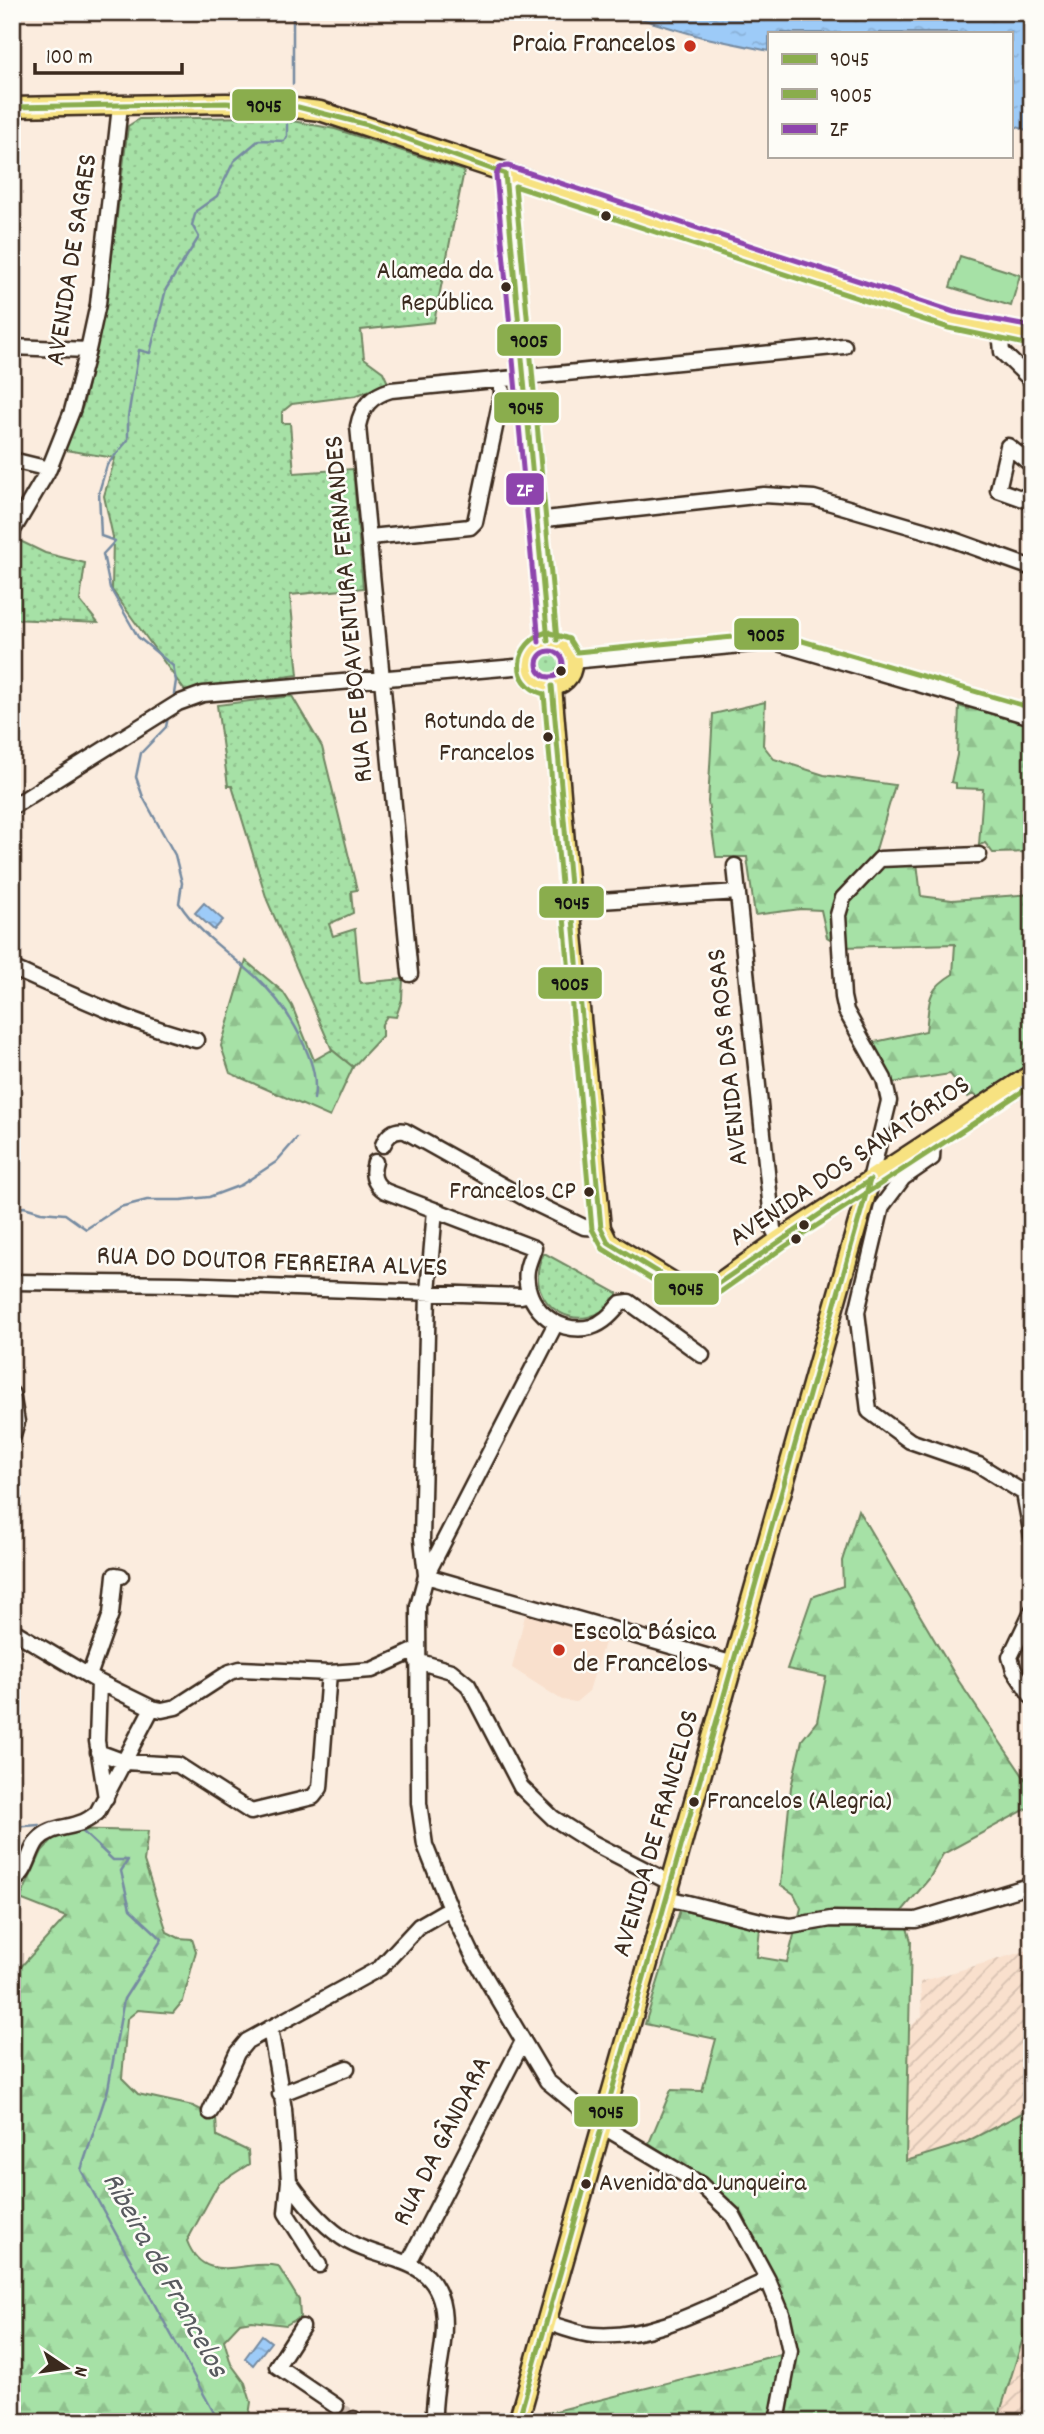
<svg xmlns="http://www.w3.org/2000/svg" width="1044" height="2434" font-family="Dekko,sans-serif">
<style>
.built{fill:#f9e0cd}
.industrial{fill:url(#industrial-furrows)}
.green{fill:url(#green-dots);stroke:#708662;stroke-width:2}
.forest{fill:url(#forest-firs);stroke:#708662;stroke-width:2}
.pitch{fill:#a6e1a6;stroke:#708662;stroke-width:2}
.water{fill:url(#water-ripples);stroke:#768ba1;stroke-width:2}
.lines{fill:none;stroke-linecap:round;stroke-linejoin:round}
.stream{stroke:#768ba1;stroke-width:2.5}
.minor-tunnel{stroke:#d5c5b8;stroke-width:14;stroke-dasharray:14 7;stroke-linecap:butt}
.minor-casing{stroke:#3b2a1e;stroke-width:19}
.major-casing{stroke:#3b2a1e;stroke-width:23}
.minor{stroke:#fdfcf7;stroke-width:14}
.major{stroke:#f7e281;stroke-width:18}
.bus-1-casing{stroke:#fdfcf7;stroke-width:10}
.bus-2-casing{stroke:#fdfcf7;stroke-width:10}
.bus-3-casing{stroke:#fdfcf7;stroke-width:10}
.bus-1{stroke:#8aad4d;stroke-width:5}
.bus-2{stroke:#8aad4d;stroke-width:5}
.bus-3{stroke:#8e44ad;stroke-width:5}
.poi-dot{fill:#c8321e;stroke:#fdfcf7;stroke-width:2.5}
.bus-dot{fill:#3b2a1e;stroke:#fdfcf7;stroke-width:2.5}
.labels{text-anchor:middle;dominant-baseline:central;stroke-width:5;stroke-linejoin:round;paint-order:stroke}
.bus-label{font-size:26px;fill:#3b2a1e;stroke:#fdfcf7;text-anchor:end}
.poi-label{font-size:28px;fill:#3b2a1e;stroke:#fdfcf7;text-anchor:end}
.street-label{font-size:28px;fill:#3b2a1e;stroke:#fdfcf7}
.water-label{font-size:30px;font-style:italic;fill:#585a5f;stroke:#fdfcf7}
.line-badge{stroke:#fdfcf7;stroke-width:2.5}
.badge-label{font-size:19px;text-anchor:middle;font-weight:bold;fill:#fff}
.pale-badge-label{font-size:19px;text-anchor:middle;font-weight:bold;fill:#111}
</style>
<defs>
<pattern id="industrial-furrows" width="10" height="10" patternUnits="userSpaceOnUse" patternTransform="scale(1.75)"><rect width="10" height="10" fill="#f9e0cd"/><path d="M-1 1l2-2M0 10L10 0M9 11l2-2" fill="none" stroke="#d6c0b0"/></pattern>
<pattern id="green-dots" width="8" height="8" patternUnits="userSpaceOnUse" patternTransform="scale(1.75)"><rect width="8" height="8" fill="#a6e1a6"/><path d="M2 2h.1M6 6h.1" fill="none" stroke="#90c18e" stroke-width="1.8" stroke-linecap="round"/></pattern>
<pattern id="forest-firs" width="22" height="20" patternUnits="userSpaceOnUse" patternTransform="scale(1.75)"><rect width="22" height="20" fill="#a6e1a6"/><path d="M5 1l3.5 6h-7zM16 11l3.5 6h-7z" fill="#90c18e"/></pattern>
<pattern id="water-ripples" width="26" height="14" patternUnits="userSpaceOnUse" patternTransform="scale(1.75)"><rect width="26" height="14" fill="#9dcbf8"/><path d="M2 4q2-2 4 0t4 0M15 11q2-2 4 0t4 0" fill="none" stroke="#88aed4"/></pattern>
</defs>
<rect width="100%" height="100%" fill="#fbecde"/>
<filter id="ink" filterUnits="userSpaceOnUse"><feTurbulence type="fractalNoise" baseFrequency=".0143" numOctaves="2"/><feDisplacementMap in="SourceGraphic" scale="14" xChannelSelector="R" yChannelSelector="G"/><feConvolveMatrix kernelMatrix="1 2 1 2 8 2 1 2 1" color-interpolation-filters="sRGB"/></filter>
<g filter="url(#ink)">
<path class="built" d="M527,1608L607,1633L589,1691L576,1702L562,1700L512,1668Z"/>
<path class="industrial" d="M1032,1949V2108L964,2143L906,2162L909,2028L922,2016L920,1982Z
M1025,2332L1032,2334V2422H998Z"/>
<path class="green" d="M253,117L287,120L335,129L464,171L434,322L361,330L364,358L383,372L388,383L355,396L292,404L282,412V423H290L294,473L353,469L363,588L290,595L298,675L185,691L112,590L113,537L104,496L115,458L65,450L83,406L107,297L128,126L139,119Z
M16,539L45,553L85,563L80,601L98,623L12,619V543Z
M536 665a13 13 0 1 1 26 0a13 13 0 1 1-26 0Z
M292,696L322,747L357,890L351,891L353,913L329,924L333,936L355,929L360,983L403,979L402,999L396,1017L387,1016L382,1024V1036L353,1067L332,1050L267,900L232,786H228L217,705Z
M543,1254H546L617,1293V1297C584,1343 519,1305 543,1254Z"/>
<path class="forest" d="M765,702L763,745L774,759L824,775L895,785L875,853L916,854L921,896L952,900L1032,894V1090L998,1111L973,1094L968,1097L950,1074L885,1084L870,1043L926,1031C930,1001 925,991 953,974L955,944L843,947L827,937L821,910L801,909L755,915L747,857H716L708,802L713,714Z
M959,706L968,709L969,706L1032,722V852L993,853L985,843L979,845L983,789L956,788V783L951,782L957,755Z
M246,961L283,992L292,1006L314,1060L332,1050L353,1067L330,1117L230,1073L221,1046Z
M858,1510L958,1680L1032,1789V1806L943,1854L929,1879L902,1911L911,1941L906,2161L964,2143L1032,2108V2334L1025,2332L997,2422H522L520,2420L789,2352L793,2335L790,2313L783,2295L745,2230L738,2209L694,2173L649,2143L671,2090L702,2091L716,2039L645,2024L680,1910L760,1928L757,1957L787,1962L801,1908L794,1894L781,1885L791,1787L802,1740L817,1721L826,1677L787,1669L812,1597L843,1586L842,1561Z
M62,1829L148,1831L144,1861L167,1932L179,1938L192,1939L196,1951L183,2001L173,2013L138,2010L127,2019L122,2078L138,2094L193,2106L216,2117L217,2136L248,2151L249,2164L218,2184L187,2241C205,2288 244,2258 278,2266L299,2300L300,2317L286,2325L252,2321L240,2323L224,2340L231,2364L245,2383L251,2402L248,2422H12V1968L18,1970L66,1917L20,1899L42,1851Z"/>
<path class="pitch" d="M960,256L1020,275L1011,306L950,287Z"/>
<path class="water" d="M617,12H1032V132L1011,125V33H769V51L702,37Z
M204,903L223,920L214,930L195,913Z
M262,2335L271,2342L253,2365L245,2358Z"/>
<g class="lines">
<path class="stream" d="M293,12V84
M174,694L176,681L173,666L138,637L110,588L103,554L115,541L101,536L99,492L107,465L128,440V417L139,350L150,353L166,289L199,237L192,225L196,211L217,196L234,161L259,140L284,141L287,136V124
M168,717L166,727L141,753L136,777L143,797L175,855L182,883L179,903C198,933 230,954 256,977C277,997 294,1021 305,1047C313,1065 317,1080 314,1099
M12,1209L24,1207L41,1212L65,1214L86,1229L120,1207L147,1200H181L209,1197L241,1185L276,1162L297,1138
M12,1827L39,1825
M82,1831L113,1860H128L121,1871L130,1909L162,1939L124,1999L108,2089L81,2170L219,2422"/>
<path class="minor-tunnel" d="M336,2406L354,2419"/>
<g class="minor-casing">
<path id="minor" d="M1000,331L1002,352L1032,381
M12,347L88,350
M12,460L49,469
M1032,465L1008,446L998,490L1032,502
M536,520L764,495L814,498L940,535L1032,568
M12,532L49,469L72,411L88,350L98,304L120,106
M370,537L470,527L475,522L502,394L501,381
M572,661L774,642L1032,717
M12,807L178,703L203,694L527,666
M735,866L773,1229L779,1240
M570,903L738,892
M12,968C72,995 133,1024 196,1040
M410,974L358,426C362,406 371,396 391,390L844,346
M933,1141L932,1158L903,1178L882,1206L857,1312L869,1411L910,1441L979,1465L1024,1493L1032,1536
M383,1145C387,1135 394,1129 405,1131L532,1202L584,1227L601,1228
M375,1162C371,1175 374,1184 385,1191L534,1248C532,1255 528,1263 527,1270C522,1304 556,1336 591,1327C604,1323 613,1313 621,1303L629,1302L702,1355
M870,1180L889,1101L884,1079L846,1011L843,997L838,915L843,898L880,859L979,855
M12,1282L181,1284L521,1296L530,1294
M556,1323L426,1576L418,1606L419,1803L425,1845L450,1908L474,1958L547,2081L602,2126L700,2184L733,2215L768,2280L782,2314L790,2351L777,2422
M12,1394L17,1422L12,1438
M426,1575L422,1539L428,1292L435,1210
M426,1576L734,1664
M1032,1611L1010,1657L1014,1670L1032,1697
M12,1630L99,1682L152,1708L162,1710L176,1707L230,1672L240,1669L329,1673L372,1670L416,1650
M417,1661L451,1671L468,1685L521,1787L553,1818L591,1842L671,1883
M89,1676L111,1614L115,1575L121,1576
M99,1682L97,1741L106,1798
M98,1752L125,1762L178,1765L251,1812L313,1797L320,1788L329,1673
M12,1881C28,1874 28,1852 38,1840C51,1826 67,1829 83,1822C88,1820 93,1816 97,1813L152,1708
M667,1898L769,1923L791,1926L831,1919L916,1920L1032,1885
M270,2028L284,2109L289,2181L286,2213L319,2265
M280,2094L347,2068
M210,2112L237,2053L247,2041L380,1968L419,1926L450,1908
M289,2181C305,2204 325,2228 349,2242C385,2263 435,2255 443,2310C448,2347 432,2384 434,2422
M409,2262L522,2043
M546,2323C561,2326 578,2334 593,2335C655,2340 713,2304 768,2280
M302,2327L277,2366L336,2406
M354,2419L357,2422"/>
</g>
<g class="major-casing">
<path id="major" d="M12,107L226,103L261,104L320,111L952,320L1032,336
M505,174L548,641
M528 664a22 22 0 1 1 44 0a22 22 0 1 1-44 0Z
M552,686L570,903L601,1228L608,1242L683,1288L697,1291L716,1285L779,1240L1032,1074
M518,2422L870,1180"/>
</g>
<use href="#minor" class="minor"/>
<use href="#major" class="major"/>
<g class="bus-1-casing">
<path id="bus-1" d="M12,107L226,103L298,107L368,125L505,174
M505,174L548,641
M552,686L601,1228L608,1242L683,1288L697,1291L716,1285L870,1180
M518,2422L870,1180"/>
</g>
<g class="bus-2-casing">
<path id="bus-2" d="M557,640L515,186L949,328L1030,345
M1032,708L775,633L577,652L569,639L547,632C514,642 508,684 544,694L592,1229L603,1249L679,1296L698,1300L719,1293L784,1247L1032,1085"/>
</g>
<g class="bus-3-casing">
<path id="bus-3" d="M539,642L496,175L500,167L508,166L954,312L1032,327
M537 664a13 13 0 1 1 26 0a13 13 0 1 1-26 0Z"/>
</g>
<use href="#bus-1" class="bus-1"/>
<use href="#bus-2" class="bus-2"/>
<use href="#bus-3" class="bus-3"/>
</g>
</g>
<g class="poi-dot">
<circle cx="690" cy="46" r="7"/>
<circle cx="559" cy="1650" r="7"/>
</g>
<g class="bus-dot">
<circle cx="606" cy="216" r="6"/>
<circle cx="506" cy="287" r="6"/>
<circle cx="561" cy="671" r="6"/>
<circle cx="548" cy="737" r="6"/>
<circle cx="589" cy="1192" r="6"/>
<circle cx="804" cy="1225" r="6"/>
<circle cx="796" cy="1239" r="6"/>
<circle cx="694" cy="1802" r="6"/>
<circle cx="586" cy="2184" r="6"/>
</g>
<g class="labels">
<g class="bus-label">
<text x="493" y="272">Alameda da<tspan x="493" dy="32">República</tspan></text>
<text x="535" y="722">Rotunda de<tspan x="535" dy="32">Francelos</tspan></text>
<text x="576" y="1192">Francelos CP</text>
<text x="707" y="1802" text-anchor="start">Francelos (Alegria)</text>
<text x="599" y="2184" text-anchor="start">Avenida da Junqueira</text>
</g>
<g class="poi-label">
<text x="676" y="46">Praia Francelos</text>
<text x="573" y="1634" text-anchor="start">Escola Básica<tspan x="573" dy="32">de Francelos</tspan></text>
</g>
<g class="street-label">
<text transform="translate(74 260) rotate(-81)">AVENIDA DE SAGRES</text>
<text transform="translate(351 609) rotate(-95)">RUA DE BOAVENTURA FERNANDES</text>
<text transform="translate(730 1057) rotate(-96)">AVENIDA DAS ROSAS</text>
<text transform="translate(851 1163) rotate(-34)">AVENIDA DOS SANATÓRIOS</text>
<text transform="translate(272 1264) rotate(2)">RUA DO DOUTOR FERREIRA ALVES</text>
<text transform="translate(658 1834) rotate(-74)">AVENIDA DE FRANCELOS</text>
<text transform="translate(444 2142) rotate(-63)">RUA DA GÂNDARA</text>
</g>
<g class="water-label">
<text transform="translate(163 2276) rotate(61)">Ribeira de Francelos</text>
</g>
</g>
<g class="line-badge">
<rect x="231" y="88" width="66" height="34" rx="7" fill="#8aad4d"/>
<rect x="496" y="323" width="66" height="34" rx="7" fill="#8aad4d"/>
<rect x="493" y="391" width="67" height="33" rx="7" fill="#8aad4d"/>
<rect x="505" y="472" width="40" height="34" rx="7" fill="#8e44ad"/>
<rect x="733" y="617" width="67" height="34" rx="7" fill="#8aad4d"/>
<rect x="538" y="885" width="67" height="34" rx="7" fill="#8aad4d"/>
<rect x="537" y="966" width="66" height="34" rx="7" fill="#8aad4d"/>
<rect x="653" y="1272" width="67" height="34" rx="7" fill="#8aad4d"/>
<rect x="573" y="2095" width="66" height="33" rx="7" fill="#8aad4d"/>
</g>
<g class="badge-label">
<text x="525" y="496">ZF</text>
</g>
<g class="pale-badge-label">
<text x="264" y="112">9045</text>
<text x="529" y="347">9005</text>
<text x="526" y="414">9045</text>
<text x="766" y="641">9005</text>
<text x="572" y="909">9045</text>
<text x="570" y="990">9005</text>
<text x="686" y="1295">9045</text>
<text x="606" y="2118">9045</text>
</g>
<rect width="1044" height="2434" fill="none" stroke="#fdfcf7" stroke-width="42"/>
<rect x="21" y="21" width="1002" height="2392" fill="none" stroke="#3b2a1e" stroke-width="2.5" filter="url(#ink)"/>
<rect x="768" y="32" width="245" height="126" fill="#fdfcf7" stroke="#afa8a0" stroke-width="2"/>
<rect x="782" y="54" width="35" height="10" fill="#8aad4d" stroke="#afa8a0" stroke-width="2"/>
<text x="830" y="66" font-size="21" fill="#3b2a1e">9045</text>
<rect x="782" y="89" width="35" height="10" fill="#8aad4d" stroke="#afa8a0" stroke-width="2"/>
<text x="830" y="102" font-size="21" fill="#3b2a1e">9005</text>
<rect x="782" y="124" width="35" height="10" fill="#8e44ad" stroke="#afa8a0" stroke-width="2"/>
<text x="830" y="136" font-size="21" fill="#3b2a1e">ZF</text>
<g transform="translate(66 2368) rotate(103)" stroke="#fdfcf7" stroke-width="5" paint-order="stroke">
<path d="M0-5L12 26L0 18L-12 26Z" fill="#3b2a1e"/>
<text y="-10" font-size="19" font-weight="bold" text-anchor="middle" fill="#3b2a1e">N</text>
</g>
<path d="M35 63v10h147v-10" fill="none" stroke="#3b2a1e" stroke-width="3.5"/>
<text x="46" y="63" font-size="21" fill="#3b2a1e" stroke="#fdfcf7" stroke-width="5" paint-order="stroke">100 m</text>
</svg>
